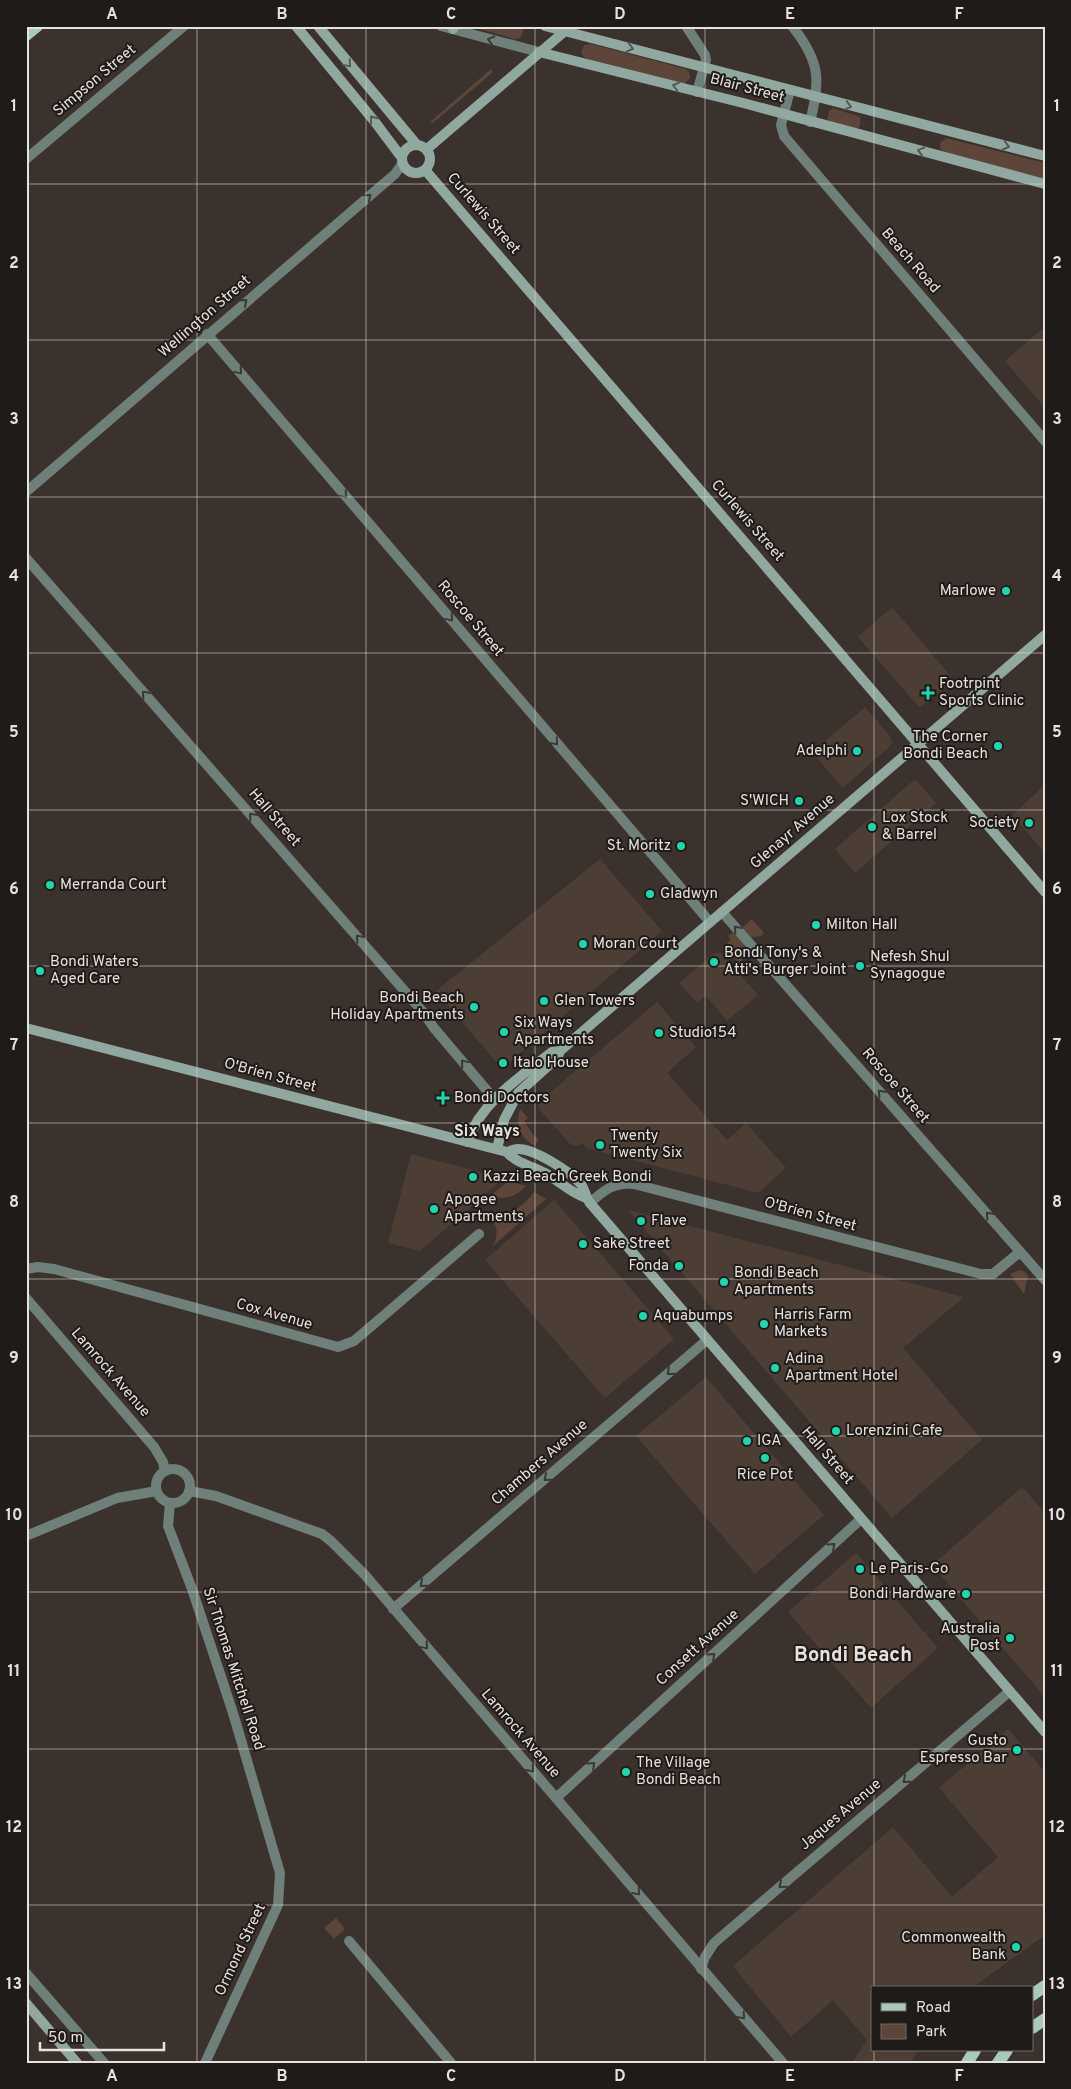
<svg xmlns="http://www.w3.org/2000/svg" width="1071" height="2089" font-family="Overpass,sans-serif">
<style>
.built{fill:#4c3d35}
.green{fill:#5d4639}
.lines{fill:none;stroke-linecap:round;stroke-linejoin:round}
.street{stroke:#6f7f79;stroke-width:10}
.secondary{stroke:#90a8a0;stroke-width:10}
.primary{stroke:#a9c9be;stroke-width:12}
.oneway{stroke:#373935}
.oneway2{stroke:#525a55}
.grid{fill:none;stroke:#e8e2de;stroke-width:1;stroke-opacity:0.55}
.poi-dot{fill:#23d5af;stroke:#1f1b18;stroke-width:2}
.labels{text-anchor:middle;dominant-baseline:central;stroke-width:4;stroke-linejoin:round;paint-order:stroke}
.street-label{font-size:15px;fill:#e8e2de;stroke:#1f1b18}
.poi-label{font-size:15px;fill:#e8e2de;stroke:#1f1b18;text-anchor:start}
.neighbourhood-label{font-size:16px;font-weight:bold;fill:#e8e2de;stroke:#1f1b18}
.district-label{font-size:20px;font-weight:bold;fill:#e8e2de;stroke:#1f1b18}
.neatline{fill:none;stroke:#e8e2de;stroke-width:2}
.grid-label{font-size:16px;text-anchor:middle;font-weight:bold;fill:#e8e2de}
</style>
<rect width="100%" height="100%" fill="#3c322d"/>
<path class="built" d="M1041,330L1045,334V408L1005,361Z
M892,607L954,680L920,708L858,637Z
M865,707L890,736L892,743L889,747L843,788L812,752Z
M915,779L936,803L855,873L835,849Z
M1045,785V853L1012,815Z
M600,859L662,931L502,1069L436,991Z
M714,953H721L758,995L727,1021L706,996L697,1003L679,983Z
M657,1002L696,1047L667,1073L727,1140L746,1123L786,1168L758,1193L587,1148L582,1143L578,1146L570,1144L539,1109V1102Z
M411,1154L504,1178L420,1251L388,1243Z
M554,1200L674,1339L605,1398L485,1260Z
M628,1210L964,1297L903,1348L982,1440L892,1518Z
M706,1377L824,1515L755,1574L636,1436Z
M1022,1487L1045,1513V1697L932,1565Z
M856,1553L938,1648L871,1708L788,1612Z
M1008,1729L1045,1772V1935L972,1988H872V2050H918L911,2063H852L867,2040L833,2000L791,2037L733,1966L893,1827L952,1897L998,1857L939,1788Z"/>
<path class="green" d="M478,26H520L524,31L520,38L515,39L480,29Z
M591,44L686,69L689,72L690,78L685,83H681L587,59L583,56L581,53L584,45Z
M491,69L493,72L433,123L430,122Z
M833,108L860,117V126L857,129L831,122L827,119L829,111Z
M946,138L1045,163V179L944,152L940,148V143Z
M752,919L764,933L761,936L751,937L742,928Z
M734,932L747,949L740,965L724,946L731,940L728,936Z
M520,1109L528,1118L524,1121L534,1136L539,1139L535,1146C520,1138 515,1125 520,1109Z
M508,1181L526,1186C515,1198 504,1199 489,1197Z
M534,1192L546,1199L493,1246C498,1234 499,1226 489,1218L490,1216C510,1215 522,1208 534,1192Z
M1019,1270L1025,1272L1028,1276L1024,1294L1010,1274Z
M336,1918L345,1929L334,1939L324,1928Z"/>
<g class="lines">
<path class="street" d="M441,26L539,52
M686,26L705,55L706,60L697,92
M792,26C820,61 821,80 810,122
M790,90L781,125L784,136L1045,441
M26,159L184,26
M207,334L710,922
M26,492L395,174L402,164
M26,558L423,1012L434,1028L495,1100
M722,912L1045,1280
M590,1203C604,1190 614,1182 634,1184L981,1274H993L1020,1252
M26,1269L38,1267L54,1269L338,1347L354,1341L479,1234
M26,1298L154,1447L163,1462L165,1471
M156 1486a17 17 0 1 1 34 0a17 17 0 1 1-34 0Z
M189,1491L216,1496L322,1534L331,1541L365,1575L783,2063
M170,1503L168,1526L192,1589L233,1713L280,1873L278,1905L205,2063
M26,1536L117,1498L157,1491
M393,1609L707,1340
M556,1798L861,1519
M349,1941L451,2063
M701,1969L705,1957L714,1943L1010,1691
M26,1973L104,2063"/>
<path class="secondary" d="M296,26L375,122L402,158
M318,26L417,145
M545,26L1045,156
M453,29L454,26
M539,52L747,104L1045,184
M402 159a14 14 0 1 1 28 0a14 14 0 1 1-28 0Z
M427,149L565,31
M426,171L1045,892
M26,1028L507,1152C510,1151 515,1149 518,1149C535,1149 569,1171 580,1183C585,1188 585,1197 590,1203L1045,1732
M467,1142C481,1102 520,1077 552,1052L560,1051
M497,1149L504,1120L518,1093L557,1058L560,1051L1045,635
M507,1152C516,1163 532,1166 545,1173C559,1181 571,1193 586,1198
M26,2003L77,2063"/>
<path class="primary" d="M26,35L37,26
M1032,1995L1045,1986
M1032,2028L1045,2019
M967,2063L975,2050
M998,2063L1007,2050"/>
</g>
<defs><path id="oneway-chevron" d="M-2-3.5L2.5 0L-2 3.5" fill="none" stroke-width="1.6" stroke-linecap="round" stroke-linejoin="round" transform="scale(1.25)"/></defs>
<g class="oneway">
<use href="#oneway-chevron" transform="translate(491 40) rotate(-165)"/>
<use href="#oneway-chevron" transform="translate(368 197) rotate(-40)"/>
<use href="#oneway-chevron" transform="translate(244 302) rotate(-40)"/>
<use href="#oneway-chevron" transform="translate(239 371) rotate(50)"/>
<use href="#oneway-chevron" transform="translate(344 495) rotate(50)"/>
<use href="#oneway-chevron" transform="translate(450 618) rotate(50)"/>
<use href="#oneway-chevron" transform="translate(145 694) rotate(-131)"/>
<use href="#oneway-chevron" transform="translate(555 742) rotate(50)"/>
<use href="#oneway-chevron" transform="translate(252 816) rotate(-131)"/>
<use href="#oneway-chevron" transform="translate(737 929) rotate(-131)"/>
<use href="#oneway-chevron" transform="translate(359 938) rotate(-131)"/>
<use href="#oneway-chevron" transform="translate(464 1063) rotate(-130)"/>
<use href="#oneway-chevron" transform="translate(881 1093) rotate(-131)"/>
<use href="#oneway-chevron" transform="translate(989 1215) rotate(-131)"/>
<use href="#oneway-chevron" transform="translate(670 1372) rotate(139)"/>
<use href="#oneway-chevron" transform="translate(547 1478) rotate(139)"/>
<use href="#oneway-chevron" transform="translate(832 1546) rotate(-42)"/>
<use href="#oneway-chevron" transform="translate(423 1584) rotate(139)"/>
<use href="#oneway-chevron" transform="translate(425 1646) rotate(50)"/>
<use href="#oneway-chevron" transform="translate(712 1656) rotate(-42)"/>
<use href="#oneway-chevron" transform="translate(592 1765) rotate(-42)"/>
<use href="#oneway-chevron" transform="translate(531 1769) rotate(49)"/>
<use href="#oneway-chevron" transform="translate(906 1780) rotate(140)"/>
<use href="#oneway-chevron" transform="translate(782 1885) rotate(140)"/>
<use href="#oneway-chevron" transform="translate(637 1892) rotate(49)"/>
<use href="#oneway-chevron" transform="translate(742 2016) rotate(49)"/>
</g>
<g class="oneway2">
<use href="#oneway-chevron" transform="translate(630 48) rotate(14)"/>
<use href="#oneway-chevron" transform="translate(348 64) rotate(50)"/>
<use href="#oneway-chevron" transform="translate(676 86) rotate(-166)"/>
<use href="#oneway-chevron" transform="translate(848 106) rotate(15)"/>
<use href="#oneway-chevron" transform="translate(373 119) rotate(-128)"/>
<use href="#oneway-chevron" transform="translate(1006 146) rotate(14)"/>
<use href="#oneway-chevron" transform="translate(921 151) rotate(-165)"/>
</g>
<path class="grid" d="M197,26V2063M366,26V2063M535,26V2063M705,26V2063M874,26V1988M26,184H1045M26,340H1045M26,497H1045M26,653H1045M26,810H1045M26,966H1045M26,1123H1045M26,1279H1045M26,1436H1045M26,1592H1045M26,1749H1045M26,1905H1045M874,2050V2063"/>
<g class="poi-dot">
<circle cx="1006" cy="591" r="5"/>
<path d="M925.5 685.5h5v5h5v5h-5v5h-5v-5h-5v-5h5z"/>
<circle cx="998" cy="746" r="5"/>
<circle cx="857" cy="751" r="5"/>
<circle cx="799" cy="801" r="5"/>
<circle cx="1029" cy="823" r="5"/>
<circle cx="872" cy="827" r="5"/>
<circle cx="681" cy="846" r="5"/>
<circle cx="50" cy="885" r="5"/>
<circle cx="650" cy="894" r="5"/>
<circle cx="816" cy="925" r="5"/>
<circle cx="583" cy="944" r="5"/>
<circle cx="714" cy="962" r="5"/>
<circle cx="860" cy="966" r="5"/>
<circle cx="40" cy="971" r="5"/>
<circle cx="544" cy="1001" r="5"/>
<circle cx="474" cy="1007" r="5"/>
<circle cx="504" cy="1032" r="5"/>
<circle cx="659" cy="1033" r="5"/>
<circle cx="503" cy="1063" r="5"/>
<path d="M440.5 1090.5h5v5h5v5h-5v5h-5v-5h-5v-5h5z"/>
<circle cx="600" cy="1145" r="5"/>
<circle cx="473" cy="1177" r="5"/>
<circle cx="434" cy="1209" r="5"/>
<circle cx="641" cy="1221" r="5"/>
<circle cx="583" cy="1244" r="5"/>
<circle cx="679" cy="1266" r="5"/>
<circle cx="724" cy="1282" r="5"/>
<circle cx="643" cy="1316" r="5"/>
<circle cx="764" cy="1324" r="5"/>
<circle cx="775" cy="1368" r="5"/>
<circle cx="836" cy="1431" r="5"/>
<circle cx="747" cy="1441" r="5"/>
<circle cx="765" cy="1458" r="5"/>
<circle cx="860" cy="1569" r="5"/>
<circle cx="966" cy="1594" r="5"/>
<circle cx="1010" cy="1638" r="5"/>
<circle cx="1017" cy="1750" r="5"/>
<circle cx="626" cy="1772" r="5"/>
<circle cx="1016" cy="1947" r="5"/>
</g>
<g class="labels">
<g class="street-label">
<text transform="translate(95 81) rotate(-40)">Simpson Street</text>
<text transform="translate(747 89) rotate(15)">Blair Street</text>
<text transform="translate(483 214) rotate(49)">Curlewis Street</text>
<text transform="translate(910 261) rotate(49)">Beach Road</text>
<text transform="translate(205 317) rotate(-41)">Wellington Street</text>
<text transform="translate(747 521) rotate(49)">Curlewis Street</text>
<text transform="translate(470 619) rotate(50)">Roscoe Street</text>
<text transform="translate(274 818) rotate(49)">Hall Street</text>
<text transform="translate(793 832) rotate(-41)">Glenayr Avenue</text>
<text transform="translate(270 1076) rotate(15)">O'Brien Street</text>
<text transform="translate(895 1086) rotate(49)">Roscoe Street</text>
<text transform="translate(810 1215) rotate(15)">O'Brien Street</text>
<text transform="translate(274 1315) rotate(16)">Cox Avenue</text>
<text transform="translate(110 1373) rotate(49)">Lamrock Avenue</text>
<text transform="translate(827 1456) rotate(49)">Hall Street</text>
<text transform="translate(540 1463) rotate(-41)">Chambers Avenue</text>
<text transform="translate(698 1648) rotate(-42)">Consett Avenue</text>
<text transform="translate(233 1669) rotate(72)">Sir Thomas Mitchell Road</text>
<text transform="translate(520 1734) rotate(49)">Lamrock Avenue</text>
<text transform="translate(841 1815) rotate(-40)">Jaques Avenue</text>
<text transform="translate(241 1950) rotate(-65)">Ormond Street</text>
</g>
<g class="poi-label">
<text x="996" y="591" text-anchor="end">Marlowe</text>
<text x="939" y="684">Footrpint<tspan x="939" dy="17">Sports Clinic</tspan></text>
<text x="988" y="737" text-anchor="end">The Corner<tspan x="988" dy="17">Bondi Beach</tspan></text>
<text x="847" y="751" text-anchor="end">Adelphi</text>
<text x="789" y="801" text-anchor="end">S'WICH</text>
<text x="882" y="818">Lox Stock<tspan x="882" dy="17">&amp; Barrel</tspan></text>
<text x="1019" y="823" text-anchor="end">Society</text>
<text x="671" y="846" text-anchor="end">St. Moritz</text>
<text x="60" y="885">Merranda Court</text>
<text x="660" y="894">Gladwyn</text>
<text x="826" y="925">Milton Hall</text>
<text x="593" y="944">Moran Court</text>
<text x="724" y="953">Bondi Tony's &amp;<tspan x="724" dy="17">Atti's Burger Joint</tspan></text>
<text x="870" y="957">Nefesh Shul<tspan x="870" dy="17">Synagogue</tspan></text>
<text x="50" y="962">Bondi Waters<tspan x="50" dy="17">Aged Care</tspan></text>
<text x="464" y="998" text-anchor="end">Bondi Beach<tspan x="464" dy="17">Holiday Apartments</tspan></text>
<text x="554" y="1001">Glen Towers</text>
<text x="514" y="1023">Six Ways<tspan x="514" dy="17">Apartments</tspan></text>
<text x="669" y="1033">Studio154</text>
<text x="513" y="1063">Italo House</text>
<text x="454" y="1098">Bondi Doctors</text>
<text x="610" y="1136">Twenty<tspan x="610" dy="17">Twenty Six</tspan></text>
<text x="483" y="1177">Kazzi Beach Greek Bondi</text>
<text x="444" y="1200">Apogee<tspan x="444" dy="17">Apartments</tspan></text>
<text x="651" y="1221">Flave</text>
<text x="593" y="1244">Sake Street</text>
<text x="669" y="1266" text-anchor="end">Fonda</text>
<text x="734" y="1273">Bondi Beach<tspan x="734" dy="17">Apartments</tspan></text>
<text x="774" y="1315">Harris Farm<tspan x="774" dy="17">Markets</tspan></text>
<text x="653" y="1316">Aquabumps</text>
<text x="785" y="1359">Adina<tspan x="785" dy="17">Apartment Hotel</tspan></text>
<text x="846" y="1431">Lorenzini Cafe</text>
<text x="757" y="1441">IGA</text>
<text x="765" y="1475" text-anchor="middle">Rice Pot</text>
<text x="870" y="1569">Le Paris-Go</text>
<text x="956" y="1594" text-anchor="end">Bondi Hardware</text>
<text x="1000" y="1629" text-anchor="end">Australia<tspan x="1000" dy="17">Post</tspan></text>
<text x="1007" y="1741" text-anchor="end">Gusto<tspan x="1007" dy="17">Espresso Bar</tspan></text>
<text x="636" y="1763">The Village<tspan x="636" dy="17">Bondi Beach</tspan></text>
<text x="1006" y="1938" text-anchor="end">Commonwealth<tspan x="1006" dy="17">Bank</tspan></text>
</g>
<g class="neighbourhood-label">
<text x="487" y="1132">Six Ways</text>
</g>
<g class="district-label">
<text x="853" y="1656">Bondi Beach</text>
</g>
</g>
<rect width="1071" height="2089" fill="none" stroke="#1f1b18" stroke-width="55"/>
<rect x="871" y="1986" width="162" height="65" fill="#1f1b18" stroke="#6f6b67"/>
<rect x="881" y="2003" width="25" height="8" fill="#a9c9be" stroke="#6f6b67"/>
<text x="916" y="2012" font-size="15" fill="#e8e2de">Road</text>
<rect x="881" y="2024" width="25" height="15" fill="#5d4639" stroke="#6f6b67"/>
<text x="916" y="2036" font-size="15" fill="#e8e2de">Park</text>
<path d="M40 2042v8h124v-8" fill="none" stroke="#e8e2de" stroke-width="2.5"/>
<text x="48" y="2042" font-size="15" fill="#e8e2de" stroke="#1f1b18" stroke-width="4" paint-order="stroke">50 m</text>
<rect x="28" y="28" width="1016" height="2034" class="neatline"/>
<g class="grid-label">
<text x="112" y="19">A</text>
<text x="282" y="19">B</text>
<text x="451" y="19">C</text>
<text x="620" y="19">D</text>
<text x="790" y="19">E</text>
<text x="959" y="19">F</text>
<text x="14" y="111">1</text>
<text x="1057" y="111">1</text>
<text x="14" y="268">2</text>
<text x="1057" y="268">2</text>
<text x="14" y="424">3</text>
<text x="1057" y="424">3</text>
<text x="14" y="581">4</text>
<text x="1057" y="581">4</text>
<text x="14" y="737">5</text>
<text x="1057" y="737">5</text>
<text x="14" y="894">6</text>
<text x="1057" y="894">6</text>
<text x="14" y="1050">7</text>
<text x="1057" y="1050">7</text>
<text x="14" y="1207">8</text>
<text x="1057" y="1207">8</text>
<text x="14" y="1363">9</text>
<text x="1057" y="1363">9</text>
<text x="14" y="1520">10</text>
<text x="1057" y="1520">10</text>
<text x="14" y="1676">11</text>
<text x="1057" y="1676">11</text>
<text x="14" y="1832">12</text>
<text x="1057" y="1832">12</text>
<text x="14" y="1989">13</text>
<text x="1057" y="1989">13</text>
<text x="112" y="2081">A</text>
<text x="282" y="2081">B</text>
<text x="451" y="2081">C</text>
<text x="620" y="2081">D</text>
<text x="790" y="2081">E</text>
<text x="959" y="2081">F</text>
</g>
</svg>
